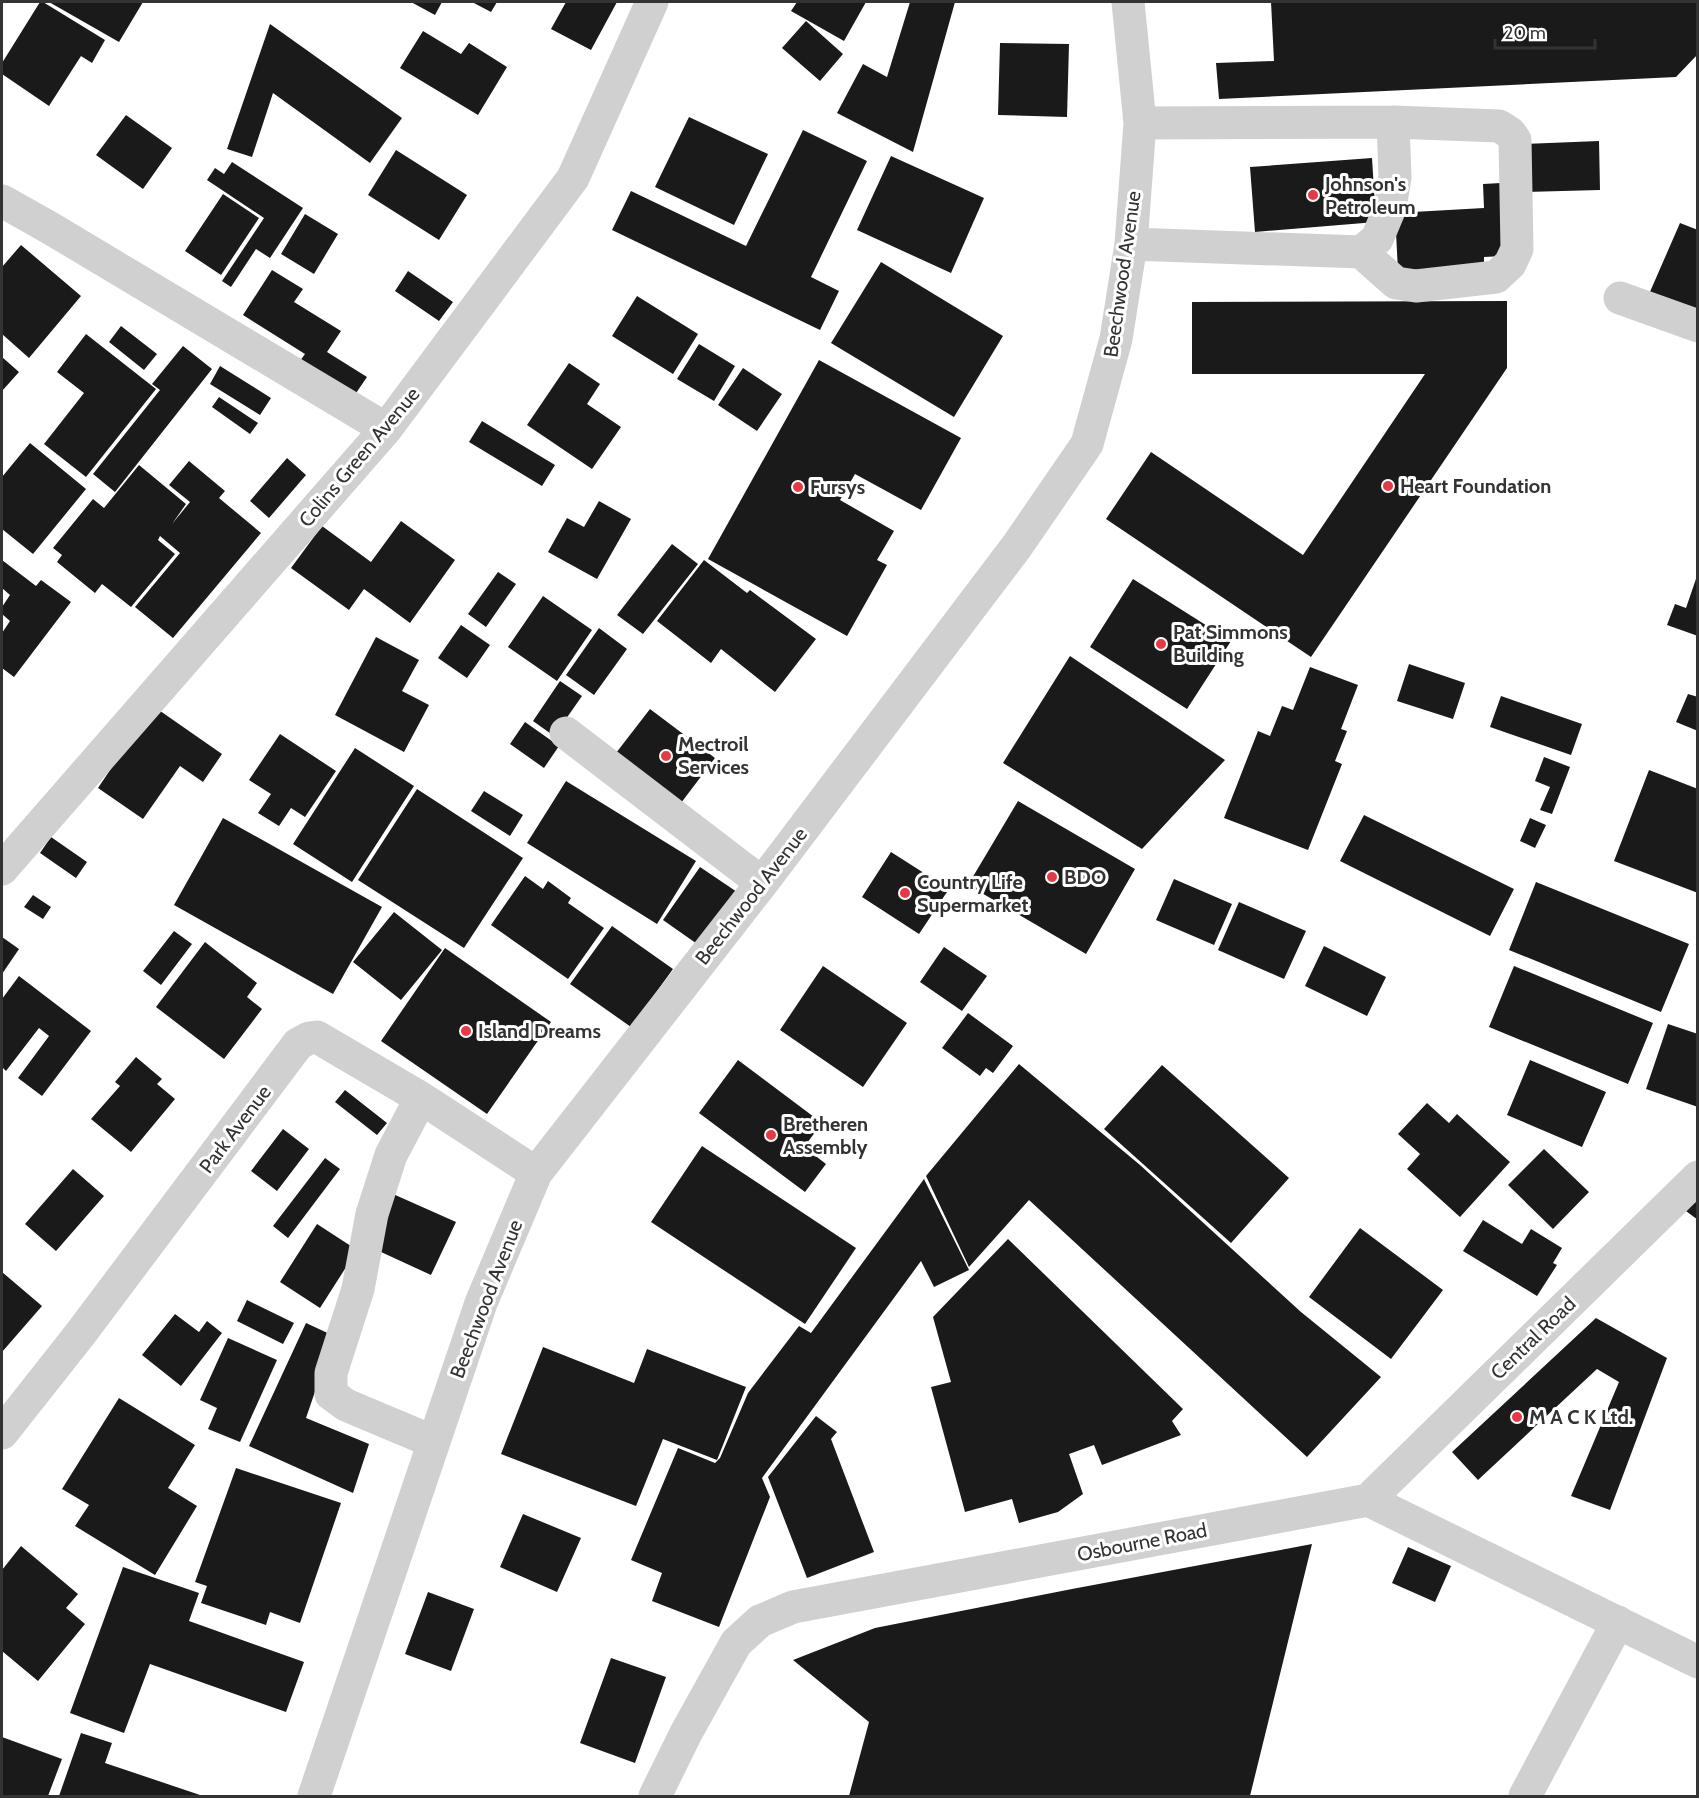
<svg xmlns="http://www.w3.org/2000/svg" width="1699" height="1798" font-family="Cabin,sans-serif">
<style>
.building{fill:#1a1a1a}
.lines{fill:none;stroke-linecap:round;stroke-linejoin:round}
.minor{stroke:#d0d0d0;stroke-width:33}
.poi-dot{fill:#e63946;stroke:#fff;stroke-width:2}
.labels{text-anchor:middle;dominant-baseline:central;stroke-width:6;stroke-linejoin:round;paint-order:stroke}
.poi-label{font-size:20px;font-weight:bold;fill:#333;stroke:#fff;text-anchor:start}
.street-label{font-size:20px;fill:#333;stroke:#fff}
</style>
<rect width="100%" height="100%" fill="#fff"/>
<path class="building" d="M40,2H43L105,40L92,63L81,56L49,106L2,74V63Z
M49,2H143L119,42Z
M411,2H442L435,15Z
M472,2H497L491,12Z
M566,2H617L591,50L551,29Z
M797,2H866L844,41L791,11Z
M910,2H955L913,152L837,113L863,64L887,77Z
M1271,2H1698V54L1676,77L1219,99L1216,63L1274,61Z
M806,21L843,54L820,81L782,48Z
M270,24L402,118L370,163L273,93L252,157L227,149Z
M423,31L461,54L469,43L507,67L478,115L400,68Z
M1000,43L1069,44L1067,117L998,115Z
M126,115L172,148L143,189L96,155Z
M689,117L768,154L734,225L655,187Z
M803,130L867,161L811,277L839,291L820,330L612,230L631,191L746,246Z
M1599,141L1600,190L1525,192L1524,144Z
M396,150L467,195L439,240L368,195Z
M891,156L984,198L951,273L857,230Z
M1372,158L1376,222L1255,232L1250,167Z
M232,162L303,208L270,258L256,249L231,287L222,281L264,218L207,180L215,168L224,174Z
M1501,183L1504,256L1484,257V266L1398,271L1395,213L1484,208L1483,184Z
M223,194L259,218L221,275L185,251Z
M305,214L338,234L314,274L281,254Z
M1680,223L1698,230V324L1646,301Z
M21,245L81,296L29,358L2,334V267Z
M881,262L1003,336L954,417L831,343Z
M272,270L303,289L294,302L341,331L327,352L367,377L352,399L297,365L305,354L243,315Z
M408,271L453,302L439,321L395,291Z
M637,296L698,334L673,374L612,336Z
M1507,301V368L1311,657L1106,519L1151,452L1303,555L1425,374H1192V302Z
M121,326L157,354L144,370L109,342Z
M86,334L156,389L86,477L44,444L84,393L57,372Z
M699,344L735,366L714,401L677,379Z
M183,346L212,369L115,492L93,474L160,390L152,384Z
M2,357L19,372L2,391Z
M819,360L961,438L921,510L855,474L840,500L894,531L877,560L887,565L847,636L708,559Z
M569,363L600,384L587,404L621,427L592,469L527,425Z
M220,366L271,398L260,415L210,384Z
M743,368L782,394L757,431L718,405Z
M219,397L258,423L250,434L212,407Z
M482,421L555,465L542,486L469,442Z
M30,443L86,489L33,554L2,529V477Z
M287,458L306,475L269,518L250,501Z
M189,461L225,491L219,498L261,533L173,638L135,607L180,553L160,536L158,540L175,554L131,607L102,584L95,593L57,562L62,555L53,548L93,499L104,508L139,465L186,504L172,524L190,502L169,485Z
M599,501L631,519L597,579L548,552L567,518L584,527Z
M401,521L455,560L410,623L364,589L349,610L291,568L322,526L371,562Z
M672,544L698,564L643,634L617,615Z
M2,560L36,586L41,580L71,602L14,677L2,668V633L10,621L2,614V607L10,595L2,588Z
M704,560L747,593L750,590L816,639L775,692L721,649L711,663L657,621Z
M498,572L516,584L486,627L468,614Z
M1697,576H1698V636L1667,625L1675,604L1686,608Z
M1133,579L1231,641L1187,709L1090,647Z
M543,596L592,630L557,681L508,647Z
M461,625L490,645L467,678L438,658Z
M599,628L627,649L594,695L566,675Z
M376,637L419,660L402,691L429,705L404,752L335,715Z
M1070,656L1225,760L1142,849L1003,763Z
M1409,664L1465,683L1453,719L1397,701Z
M1310,667L1358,685L1341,729L1347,731L1335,761L1342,764L1308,850L1224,818L1258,731L1270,736L1282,706L1293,710Z
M560,681L582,696L554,736L533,721Z
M1688,694L1698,697V731L1676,722Z
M1501,696L1582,724L1571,755L1490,727Z
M153,706L222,754L203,782L180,766L143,819L98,788Z
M650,709L715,758L681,803L616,753Z
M525,722L559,746L544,768L510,744Z
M280,734L336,771L305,817L291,808L279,826L258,813L271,794L249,780Z
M355,748L414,786L352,882L293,844Z
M1544,757L1570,767L1552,814L1540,810L1550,787L1535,781Z
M1649,770L1698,789V893L1614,861Z
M566,781L696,861L657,924L527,843Z
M417,789L523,858L464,948L358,880Z
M484,791L523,815L510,836L471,811Z
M1018,801L1135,869L1086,954L968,885Z
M1364,815L1514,889L1490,936L1340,861Z
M223,818L382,907L333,994L174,905Z
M1530,818L1546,825L1535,848L1520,841Z
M51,837L87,862L76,878L40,853Z
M891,852L949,889L919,934L862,897Z
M700,867L737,892L700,946L663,920Z
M525,876L543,889L548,881L571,898L568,903L604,928L568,979L491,925Z
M1174,879L1232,904L1214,945L1156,920Z
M1536,882L1689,944L1661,1012L1509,950Z
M33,895L51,907L43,919L24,907Z
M1239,902L1306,931L1284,979L1218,950Z
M394,912L442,950L401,1000L353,962Z
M612,926L673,969L631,1027L570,984Z
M174,931L192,944L161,985L143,971Z
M2,937L19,949L2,974Z
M205,942L257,983L247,997L262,1009L224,1059L156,1007Z
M1324,946L1386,977L1367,1016L1305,986Z
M944,947L987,976L962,1011L920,982Z
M445,948L551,1022L487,1114L381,1041Z
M823,966L907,1023L863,1087L780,1030Z
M1514,966L1653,1023L1628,1084L1489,1027Z
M19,976L91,1031L42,1096L18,1078L49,1036L39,1028L6,1071L2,1067V999Z
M968,1013L1013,1046L993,1073L986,1068L980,1076L942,1048Z
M1668,1024L1698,1034V1107L1646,1089Z
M136,1057L162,1079L157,1084L175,1099L131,1152L91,1119L120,1086L115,1082Z
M738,1060L822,1123L804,1147L826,1164L805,1192L699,1113Z
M1530,1060L1606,1092L1582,1147L1507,1115Z
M1019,1064L1140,1165L1301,1312L1381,1377L1307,1457L1029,1200L969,1267L926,1176Z
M1162,1065L1289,1178L1231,1243L1104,1129Z
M345,1090L387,1123L377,1135L335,1102Z
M1427,1103L1449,1123L1457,1114L1510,1162L1460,1217L1407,1169L1420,1154L1398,1134Z
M283,1129L309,1149L277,1191L251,1171Z
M702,1146L856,1248L805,1324L651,1222Z
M1544,1149L1589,1192L1553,1229L1508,1185Z
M325,1158L340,1169L288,1238L273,1226Z
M73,1169L104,1196L56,1251L25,1224Z
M924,1179L969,1270L934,1287L921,1261L762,1478L770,1497L719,1627L652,1601L662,1573L631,1560L678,1448L715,1463L720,1458L748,1393L799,1326L811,1333Z
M393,1194L456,1222L431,1275L368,1246Z
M1698,1196V1220L1686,1211Z
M1483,1220L1522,1244L1531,1229L1562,1248L1553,1263L1557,1265L1537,1296L1463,1251Z
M317,1224L357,1250L320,1308L280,1282Z
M1360,1228L1443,1290L1391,1359L1309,1297Z
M1008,1239L1183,1409L1172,1421L1181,1435L1102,1465L1094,1445L1069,1454L1083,1494L1058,1512L1019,1523L1012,1499L965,1512L931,1387L951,1382L933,1317Z
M2,1272L42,1306L2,1352Z
M247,1300L294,1323L283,1344L237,1321Z
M175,1314L199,1332L207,1321L222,1333L181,1386L142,1355Z
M1596,1318L1667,1358L1610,1510L1571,1496L1619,1382L1597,1369L1478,1480L1452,1452Z
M306,1323L334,1336L306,1418L369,1444L353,1493L249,1446Z
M228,1338L277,1360L240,1442L208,1429L217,1408L200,1400Z
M543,1347L634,1383L647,1349L746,1387L717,1460L663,1439L636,1506L501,1454Z
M119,1398L195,1445L168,1488L197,1506L155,1575L75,1526L89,1505L62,1489Z
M816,1416L837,1432L831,1439L874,1552L807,1578L768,1477Z
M236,1468L341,1503L300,1623L270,1612L266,1625L201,1603L207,1586L195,1582Z
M523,1514L581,1538L557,1592L500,1567Z
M1312,1544L1250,1796H849L869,1722L793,1660L875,1628L1072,1589Z
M21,1546L78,1594L66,1608L85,1624L38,1681L2,1651V1570Z
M1408,1547L1451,1566L1435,1602L1392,1583Z
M123,1567L199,1593L189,1621L304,1662L286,1712L150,1664L124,1733L70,1713Z
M428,1592L474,1609L451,1671L405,1654Z
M611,1658L666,1677L635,1763L580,1743Z
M81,1733L112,1743L105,1763L203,1796H59Z
M2,1737L62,1759L48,1796H2Z"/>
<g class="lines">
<path class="minor" d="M1140,123L1393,122L1499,126L1510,133L1515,140L1517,249L1510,264L1496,277L1416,286L1396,283L1361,252
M2,201L50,228L386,429
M1131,244L1361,252L1377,239L1390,208L1395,177L1393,122
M1620,298L1698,326
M566,733L762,883
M2,869L386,429L573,178L652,2
M421,1098L391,1155L372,1214L358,1289L331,1373V1394L346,1405L434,1442
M2,1433L81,1333L298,1044L309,1038L317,1037L421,1098L536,1173
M1368,1500L1698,1177
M314,1796L481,1303L536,1173L762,883L1017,546L1087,444L1116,339L1131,244L1140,123L1128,2
M655,1796L686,1733L736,1643L760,1621L793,1607L1368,1500L1698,1662
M1525,1796L1618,1622"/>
</g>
<g class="poi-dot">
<circle cx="1313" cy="195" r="6"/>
<circle cx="1388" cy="486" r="6"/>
<circle cx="798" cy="487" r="6"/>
<circle cx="1161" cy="644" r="6"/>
<circle cx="666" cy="756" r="6"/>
<circle cx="1052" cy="877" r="6"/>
<circle cx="905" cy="893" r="6"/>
<circle cx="466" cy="1031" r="6"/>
<circle cx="771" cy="1135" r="6"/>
<circle cx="1517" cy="1417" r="6"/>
</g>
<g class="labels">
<g class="poi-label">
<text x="1325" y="184">Johnson's<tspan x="1325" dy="23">Petroleum</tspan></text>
<text x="1400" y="486">Heart Foundation</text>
<text x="810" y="487">Fursys</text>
<text x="1173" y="632">Pat Simmons<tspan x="1173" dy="23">Building</tspan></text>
<text x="678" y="744">Mectroil<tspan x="678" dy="23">Services</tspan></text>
<text x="1064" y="877">BDO</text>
<text x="917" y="882">Country Life<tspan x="917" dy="23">Supermarket</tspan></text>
<text x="478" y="1031">Island Dreams</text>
<text x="783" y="1124">Bretheren<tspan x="783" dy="23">Assembly</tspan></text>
<text x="1529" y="1417">M A C K Ltd.</text>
</g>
<g class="street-label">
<text transform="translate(1122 274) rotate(-82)">Beechwood Avenue</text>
<text transform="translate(359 457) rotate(-50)">Colins Green Avenue</text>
<text transform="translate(751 896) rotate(-52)">Beechwood Avenue</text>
<text transform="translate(235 1129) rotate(-53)">Park Avenue</text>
<text transform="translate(486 1299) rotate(-69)">Beechwood Avenue</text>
<text transform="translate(1533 1338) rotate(-44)">Central Road</text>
<text transform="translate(1142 1542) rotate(-11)">Osbourne Road</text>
</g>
</g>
<rect width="1699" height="1798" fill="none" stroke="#333333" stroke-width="6"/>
<path d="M1495 39v9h100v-9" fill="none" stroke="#333333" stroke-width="3"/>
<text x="1504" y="39" font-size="18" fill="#333333" stroke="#ffffff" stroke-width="4.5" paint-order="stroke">20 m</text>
</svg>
